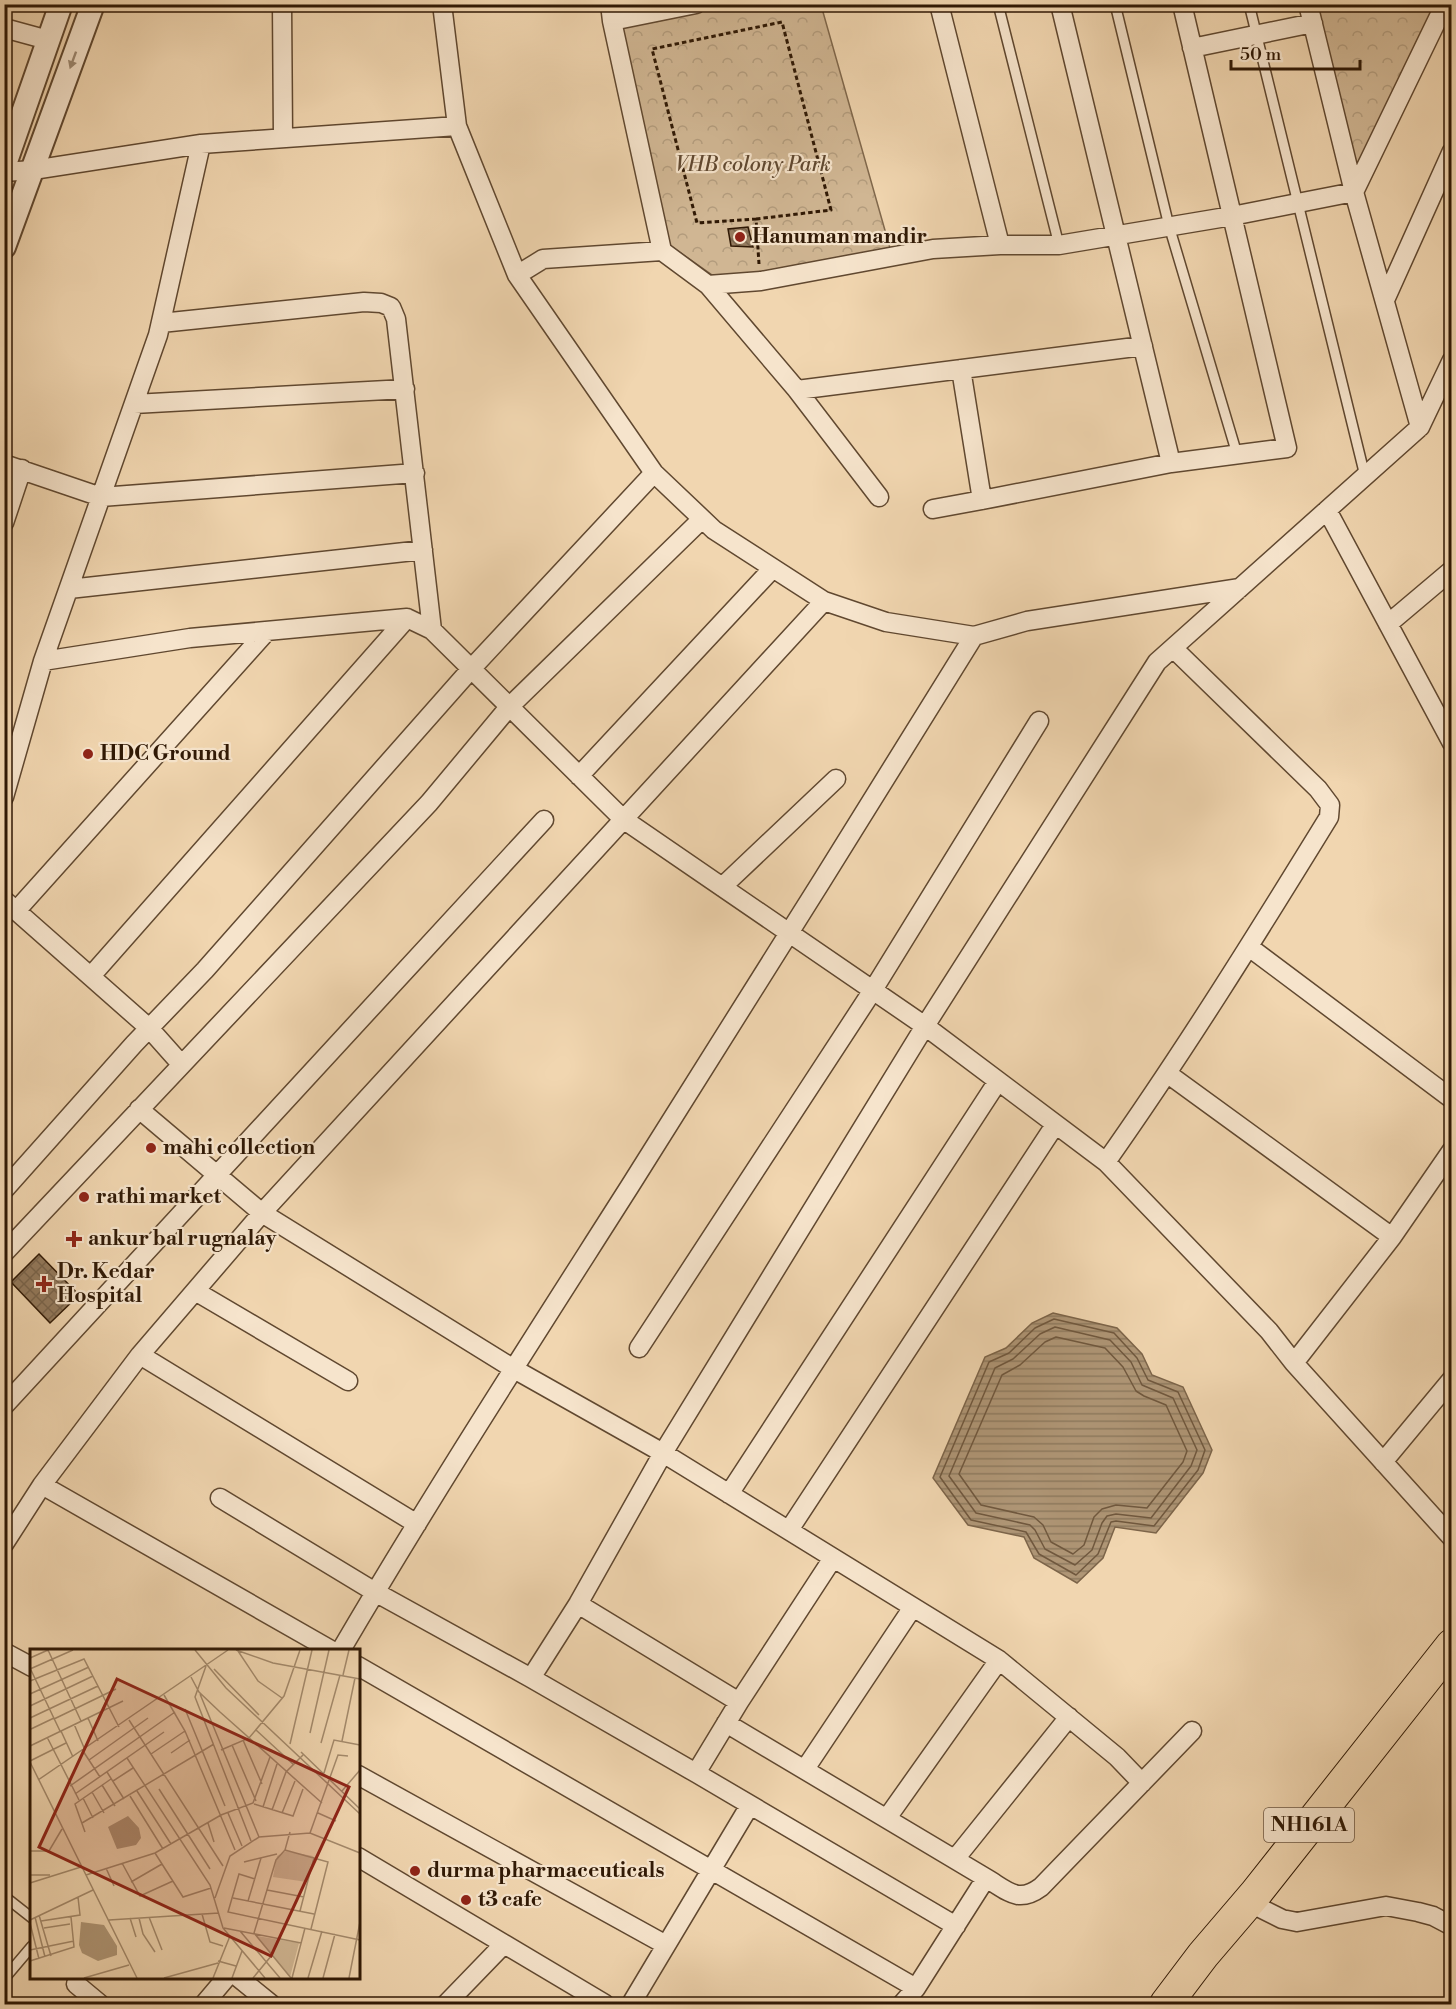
<svg xmlns="http://www.w3.org/2000/svg" width="1456" height="2009" font-family="'Libre Bodoni',serif">
<style>
.forest{fill:url(#forest-crowns);stroke:#80684c;stroke-width:1.5}
.water{fill:url(#water-rules);stroke:#7c6449;stroke-width:1.5}
.lines{fill:none;stroke-linecap:round;stroke-linejoin:round}
.shore{stroke:#70583e;stroke-width:1.5}
.building{fill:url(#building-cross-hatch);stroke:#301905;stroke-width:1.5}
.service-casing{stroke:#604830;stroke-width:12}
.minor-casing{stroke:#604830;stroke-width:21}
.tertiary-casing{stroke:#604830;stroke-width:26}
.trunk-casing{stroke:#301905;stroke-width:34}
.path{stroke:#301905;stroke-width:3;stroke-dasharray:4.5 3;stroke-linecap:butt}
.service{stroke:#f6e4cc;stroke-width:9}
.minor{stroke:#f6e4cc;stroke-width:18}
.tertiary{stroke:#f6e4cc;stroke-width:22}
.trunk{stroke:#f1d6b0;stroke-width:32}
.oneway{fill:#9d8972}
.poi-dot{fill:#8f2418;stroke:#f6e4cc;stroke-width:2}
.labels{text-anchor:middle;dominant-baseline:central;stroke-width:4.5;stroke-linejoin:round;paint-order:stroke}
.shield{fill:#f6e4cc;stroke:#6b5641;stroke-width:1.5}
.shield-label{font-size:20px;font-weight:bold;fill:#301905}
.park-label{font-size:21px;font-style:italic;fill:#604830;stroke:#f6e4cc}
.poi-label{font-size:21px;font-weight:bold;fill:#301905;stroke:#f6e4cc;text-anchor:start}
.inset-road{fill:none;stroke:#a48a6c;stroke-width:1.5}
.view{fill:#8f2418;fill-opacity:0.15;stroke:#8f2418;stroke-width:3}
.inset-edge{fill:none;stroke:#301905;stroke-width:3}
</style>
<defs>
<pattern id="forest-crowns" width="20" height="18" patternUnits="userSpaceOnUse" patternTransform="scale(1.5)"><rect width="20" height="18" fill="#d0b693"/><path d="M2 6a3 3 0 1 1 6 0M12 15a3 3 0 1 1 6 0" fill="none" stroke="#b39c7d"/></pattern>
<pattern id="water-rules" width="6" height="5" patternUnits="userSpaceOnUse" patternTransform="scale(1.5)"><rect width="6" height="5" fill="#af9676"/><path d="M0 2.5h6" fill="none" stroke="#8f7a5f"/></pattern>
<pattern id="building-cross-hatch" width="8" height="8" patternUnits="userSpaceOnUse" patternTransform="scale(1.5)"><rect width="8" height="8" fill="#947b5e"/><path d="M0 0l8 8M0 8l8-8" fill="none" stroke="#79644c"/></pattern>
</defs>
<rect width="100%" height="100%" fill="#f1d6b0"/>
<filter id="stains"><feTurbulence type="fractalNoise" baseFrequency=".00333" numOctaves="4"/><feColorMatrix values="0 0 0 0 .2 0 0 0 0 .09 0 0 0 0 .02 0 0 0 .5 -.17"/></filter>
<radialGradient id="worn" r=".72"><stop offset=".6" stop-color="#630" stop-opacity="0"/><stop offset="1" stop-color="#630" stop-opacity=".3"/></radialGradient>
<path class="forest" d="M712,5H821L890,248L725,284L658,237L604,27Z
M1314,5H1438L1360,164L1353,171Z"/>
<path class="water" d="M1053,1313L1117,1328L1142,1354L1152,1375L1183,1387L1212,1450L1203,1473L1156,1533L1115,1527L1103,1558L1077,1583L1034,1558L1024,1537L968,1525L933,1478L985,1357L1006,1348L1032,1323Z"/>
<g class="lines">
<path class="shore" d="M1054,1319L1114,1333L1137,1358L1148,1380L1178,1392L1205,1450L1198,1470L1154,1526L1116,1521L1111,1522L1098,1554L1076,1575L1039,1554L1026,1532L971,1520L940,1477L989,1362L1009,1353L1035,1328Z
M1055,1327L1110,1340L1131,1362L1142,1385L1173,1398L1197,1450L1191,1466L1151,1518L1116,1514L1107,1516L1102,1523L1092,1550L1075,1565L1045,1549L1035,1530L1030,1525L976,1513L949,1476L995,1368L1013,1359L1040,1334Z
M1056,1337L1105,1348L1123,1367L1136,1391L1144,1396L1166,1405L1187,1451L1183,1462L1147,1508L1116,1505L1102,1509L1094,1517L1084,1545L1073,1554L1051,1542L1043,1525L1034,1517L981,1505L959,1474L1002,1375L1020,1365L1045,1342Z"/>
</g>
<path class="building" d="M748,227L753,247L731,246L728,229Z
M39,1254L79,1295L50,1323L11,1282Z"/>
<g class="lines">
<g class="service-casing">
<path id="service" d="M998,4L1059,245
M1115,4L1169,226L1237,454
M1249,4L1365,476
M4,1896L32,1918
M4,1979L32,1946"/>
</g>
<g class="minor-casing">
<path id="minor" d="M282,4L283,138
M442,4L457,126L517,275L654,473L714,530L824,601L886,622L974,636L1027,621L1240,588
M610,4L612,21L662,251
M939,4L1000,245
M1060,4L1171,463
M1308,4L1354,192L1420,427
M612,21L696,4
M4,28L48,40
M1192,48L1313,23
M4,172L33,170L201,144L457,126
M517,275L543,259L662,251L708,285L761,281L933,249L1000,245H1059L1232,216L1354,192L1445,4
M708,285L797,390L879,497
M1385,300L1452,151
M161,323L364,302L381,303L391,307L396,319L432,630
M961,369L982,500L1171,463L1287,448L1182,4
M797,390L1143,346
M134,404L405,389
M4,464L101,497L415,473
M933,509L982,500
M1327,510L1452,743
M4,523L22,469
M69,589L423,550
M1388,624L1452,570
M43,661L190,638L407,618L432,630L623,819L925,1026L1106,1162L1269,1331L1294,1363L1452,1538
M579,776L773,568
M4,797L43,661L158,335L201,144
M722,887L836,779
M4,900L149,1028L181,1064
M16,911L267,631
M1249,947L1452,1099
M91,976L407,618
M1168,1074L1392,1237
M139,1109L262,1213L514,1369L663,1453L999,1660L1117,1757L1142,1783
M1106,1162C1185,1050 1257,934 1329,817L1330,805L1318,789L1173,648
M4,1190L134,1044L205,970L471,669L654,473
M4,1253L429,803L509,707L702,519
M195,1291L348,1381
M639,1348L873,990L1039,721
M140,1355L417,1524
M1294,1363L1392,1237L1452,1150
M4,1406L544,820
M1383,1462L1452,1379
M42,1485L331,1650
M729,1494L998,1081
M220,1498L375,1592L531,1678L696,1773L956,1926
M789,1530L1055,1125
M4,1544L42,1485L140,1355L262,1213L824,601
M578,1604L739,1702
M341,1650C433,1493 532,1340 630,1186C746,1003 860,820 974,636
M4,1652L32,1667
M358,1666L916,1988
M531,1678L578,1604L663,1453L925,1026L1157,662L1420,427L1452,360
M726,1723L986,1878C1008,1891 1018,1904 1041,1887L1192,1731
M805,1769L913,1607
M696,1773L739,1702L833,1558
M358,1775L666,1945
M887,1818L999,1660
M358,1857L605,2004
M955,1859L1069,1717
M1248,1902L1282,1919L1297,1922L1386,1906L1418,1912L1433,1916L1452,1926
M239,1978L271,2004
M76,1984L100,2004
M204,2004L226,1978
M446,2004L504,1944
M631,2004L750,1805
M902,2004L916,1988L986,1878"/>
</g>
<g class="tertiary-casing">
<path id="tertiary" d="M4,167L61,4
M4,247L93,4"/>
</g>
<g class="trunk-casing">
<path id="trunk" d="M1166,2004L1203,1955L1256,1893L1452,1645"/>
</g>
<path class="path" d="M756,219L831,210L782,22L652,49L697,223L756,219L759,264"/>
<use href="#service" class="service"/>
<use href="#minor" class="minor"/>
<use href="#tertiary" class="tertiary"/>
<use href="#trunk" class="trunk"/>
</g>
<defs><path id="oneway-solid" d="M-6-.8H1V-3.2L6.5 0L1 3.2V.8H-6Z" transform="scale(1.5)"/></defs>
<use class="oneway" href="#oneway-solid" transform="translate(73 60) rotate(110)"/>
<g class="poi-dot">
<circle cx="740" cy="237" r="6"/>
<circle cx="88" cy="754" r="6"/>
<circle cx="151" cy="1148" r="6"/>
<circle cx="84" cy="1197" r="6"/>
<path d="M71 1230h6v6h6v6h-6v6h-6v-6h-6v-6h6z"/>
<path d="M41 1275h6v6h6v6h-6v6h-6v-6h-6v-6h6z"/>
<circle cx="415" cy="1871" r="6"/>
<circle cx="466" cy="1900" r="6"/>
</g>
<g class="labels">
<rect class="shield" x="1264" y="1808" width="90" height="34" rx="4.5"/>
<g class="shield-label">
<text x="1309" y="1825">NH161A</text>
</g>
<g class="park-label">
<text x="753" y="165">VHB colony Park</text>
</g>
<g class="poi-label">
<text x="752" y="237">Hanuman mandir</text>
<text x="100" y="754">HDC Ground</text>
<text x="163" y="1148">mahi collection</text>
<text x="96" y="1197">rathi market</text>
<text x="88" y="1239">ankur bal rugnalay</text>
<text x="57" y="1272">Dr. Kedar<tspan x="57" dy="24">Hospital</tspan></text>
<text x="427" y="1871">durma pharmaceuticals</text>
<text x="478" y="1900">t3 cafe</text>
</g>
</g>
<g transform="translate(30 1649)">
<rect width="330" height="330" fill="#f1d6b0"/>
<path d="M256,202L283,207L277,233L243,228L247,207ZM227,287L269,294L260,328Z" fill="#d0b693"/>
<path d="M98,167L109,179L111,189L106,196L87,200L78,178ZM51,273L74,276L87,297V306L68,312L52,304L49,296Z" fill="#af9676"/>
<path class="inset-road" d="M18,1L51,72M165,1L196,39L330,165M206,1L243,14L330,30M208,2L228,32L252,49M0,9L18,1M176,17L165,48L221,192M0,19L30,82M0,20L43,1M184,20L229,66M313,26L319,1M161,28L169,43L190,63L292,154M0,32L54,10L89,78M0,45L59,18M170,45L229,188M134,46L155,82L205,201M0,57L63,27M155,60L195,157M0,69L68,37M58,69L68,92M24,70L86,40M99,71L193,217M44,75L55,101M1,80L24,69M226,81L264,116M31,82L43,108M280,84L299,1M17,88L49,151M213,91L232,135M312,92L325,29M291,94L310,26M260,95L282,1M202,96L226,152M0,97L93,52M191,101L219,89L254,47L270,1M53,102L70,128M271,103L330,160M141,104L160,91M121,105L155,82M97,109L180,236L193,279L235,329M59,111L118,69M0,112L36,94M0,113L107,329M77,123L94,150M294,124L304,91L330,96M8,131L198,1M83,132L103,119M72,136L85,157M40,137L145,63M129,140L180,220M107,142L141,195M312,142L330,121M62,143L74,164M45,145L134,83M100,147L133,200M53,149L63,169M224,155L263,167L273,140M233,158L247,115M242,161L256,123L273,106M198,164L212,197M252,164L265,132M288,164L306,172M52,174L184,95M178,174L184,193M55,183L45,155L81,130M260,183L255,201L246,211L224,284L261,329M280,184L308,106L318,107M255,201L298,213L281,280M0,202H19L32,180M125,204L153,248L181,239M214,213L247,205M92,214L110,247L143,232M76,219L84,237M0,226H20M56,226L125,204L191,166L223,154L240,108M225,230L209,225L198,263L330,291M101,233L132,215M0,234L51,218M237,241L274,248M185,249L200,207L229,188L280,184L330,204M203,249L284,265M218,252L231,209M270,262L284,208M172,265L180,293L193,297M9,266L21,307M5,268L15,308M119,268L132,301M100,269L106,288M109,269L113,285L125,303M0,271L63,241M79,271L189,264M11,272L50,266L48,248M0,274L9,310M14,279L40,275M194,279L271,294M210,282L250,329M0,301L44,292M0,312L44,298L41,268M188,312L206,317M54,329L99,316M134,329L188,314M183,329L200,287M202,329L212,302M223,329L242,306M262,329L275,279M278,329L292,282M293,329L305,285M319,329L330,273"/>
<path class="view" d="M87,30L319,138L241,307L9,198Z"/>
<rect width="330" height="330" class="inset-edge"/>
</g>
<rect width="1456" height="2009" fill="none" stroke="#f1d6b0" stroke-width="24"/>
<rect x="6" y="6" width="1444" height="1997" fill="none" stroke="#301905" stroke-width="3"/>
<rect x="12" y="12" width="1432" height="1985" fill="none" stroke="#301905" stroke-width="1.5"/>
<path d="M1231 60v9h129v-9" fill="none" stroke="#301905" stroke-width="3"/>
<text x="1240" y="60" font-size="18" fill="#301905" stroke="#f6e4cc" stroke-width="4.5" paint-order="stroke">50 m</text>
<rect width="100%" height="100%" filter="url(#stains)"/>
<rect width="100%" height="100%" fill="url(#worn)"/>
</svg>
